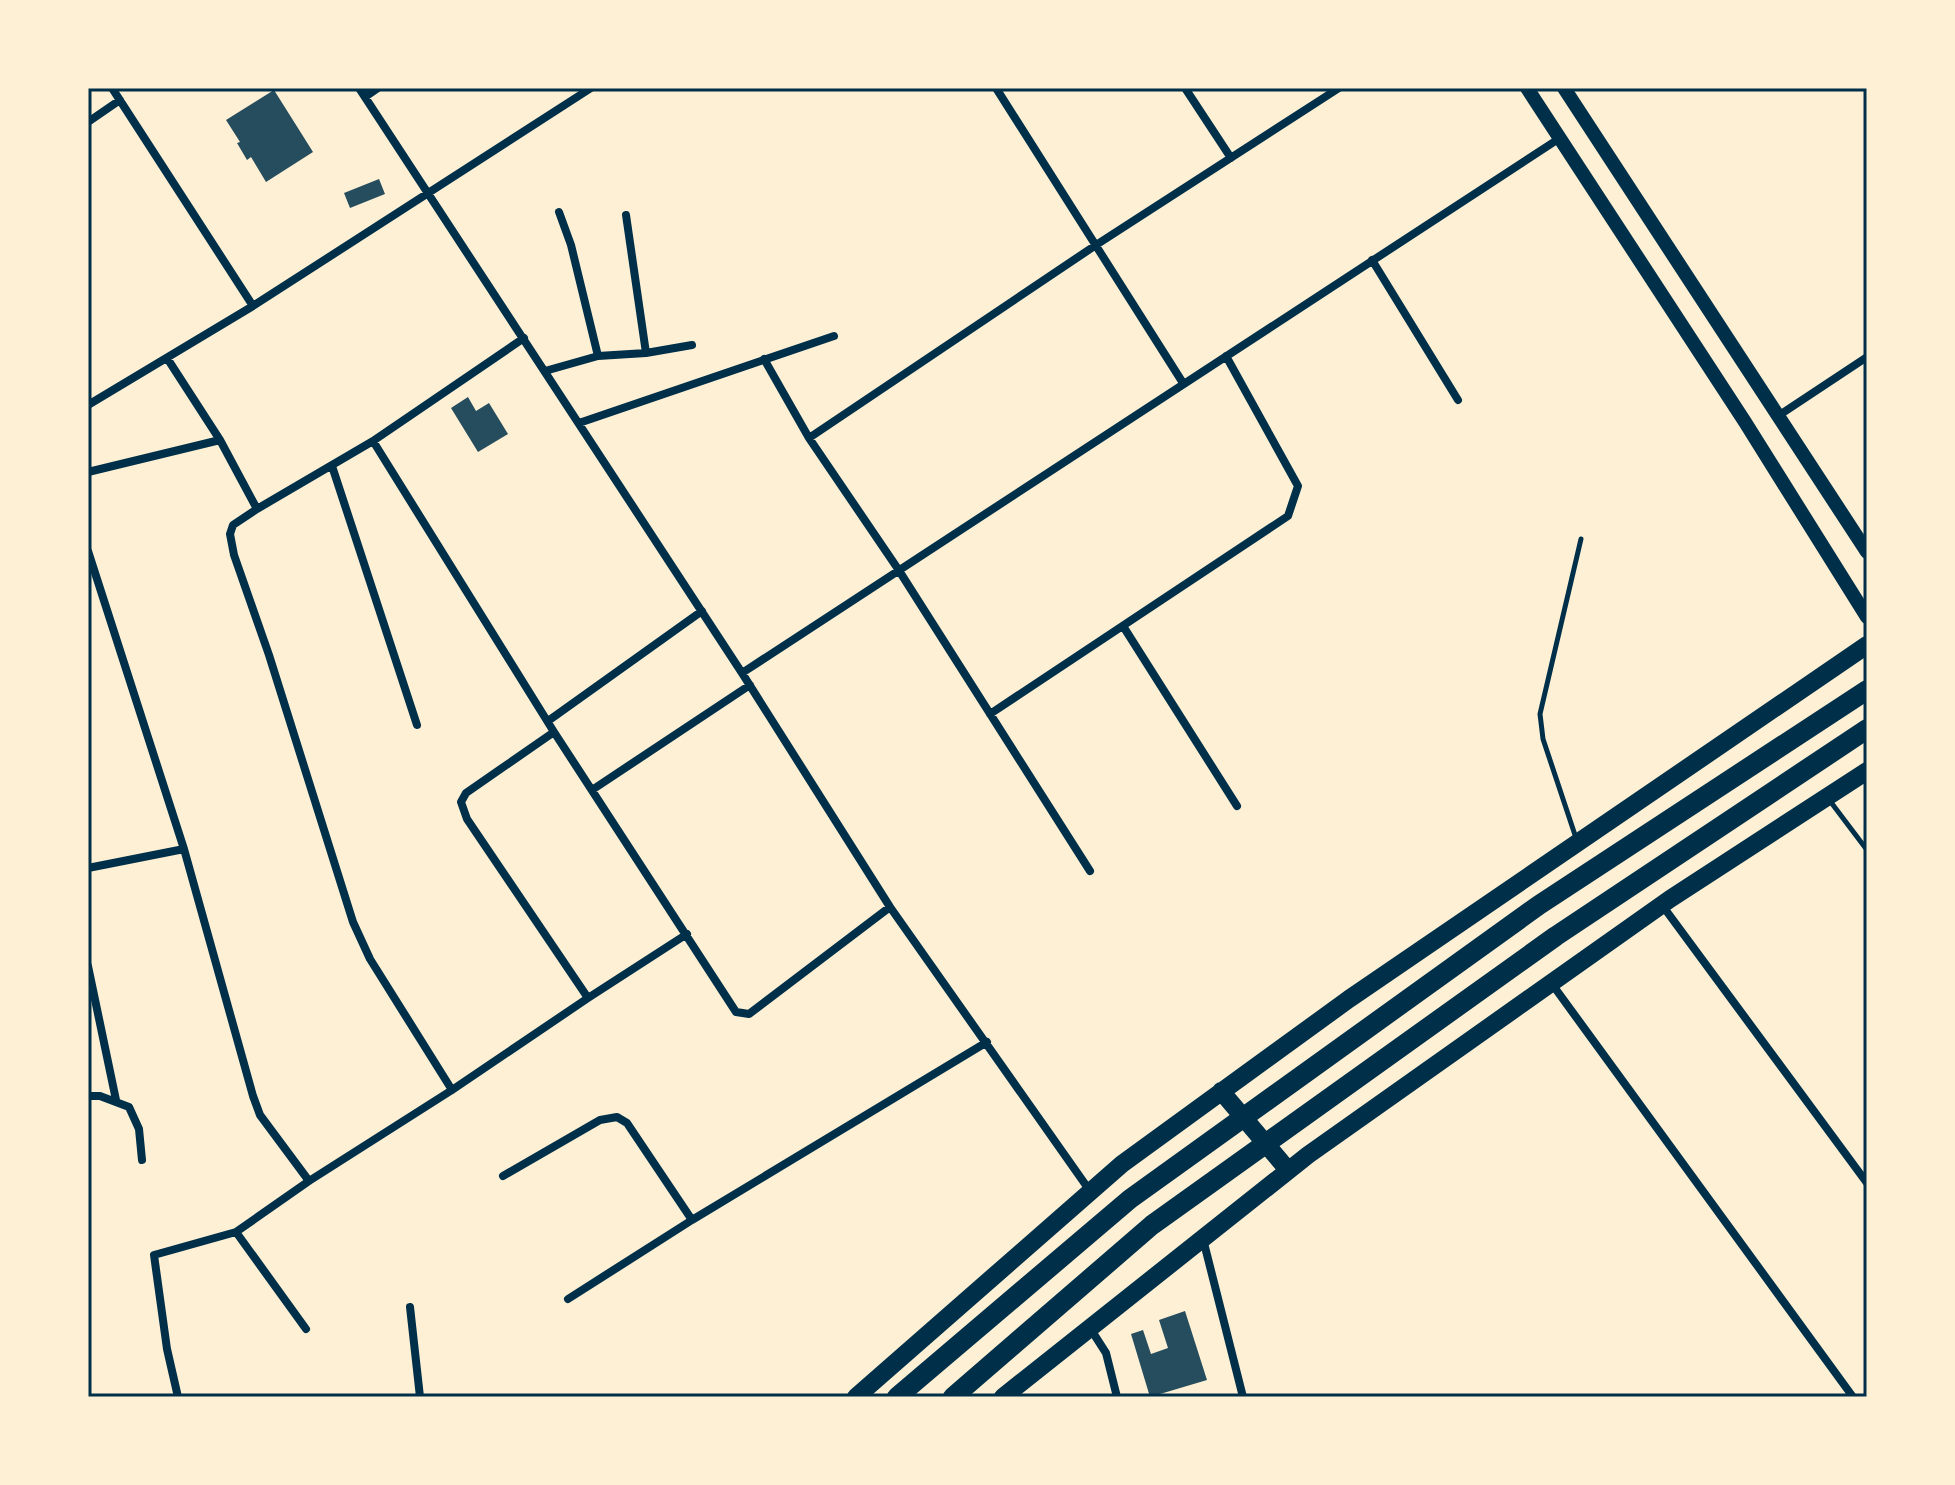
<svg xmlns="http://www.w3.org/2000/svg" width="1955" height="1485" font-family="Mulish,sans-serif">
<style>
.building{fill:#264d5e}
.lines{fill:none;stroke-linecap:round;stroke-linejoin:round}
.service{stroke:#003049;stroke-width:5}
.minor{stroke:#003049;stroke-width:8}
.tertiary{stroke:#003049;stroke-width:14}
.trunk{stroke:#003049;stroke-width:18}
.motorway{stroke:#003049;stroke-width:20}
.neatline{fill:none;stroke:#003049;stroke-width:3}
</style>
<rect width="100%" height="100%" fill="#fdf0d5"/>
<path class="building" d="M274,90L313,152L266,182L251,157L247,160L237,143L240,142L226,120Z
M379,179L385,194L350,208L344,193Z
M468,397L476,411L489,403L508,434L478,452L451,408Z
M1185,1311L1207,1380L1150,1397L1131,1334L1143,1330L1151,1354L1168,1348L1159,1320Z"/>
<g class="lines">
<path class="service" d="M1830,801L1867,850
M1576,838L1543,739L1540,714L1581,539"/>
<path class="minor" d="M112,88L253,306
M359,88L742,673L890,907L1090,1191
M996,88L1183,383
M1185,88L1231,158
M365,97L378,88
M88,122L120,100
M559,212L571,245L598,356
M626,215L646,353
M1372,260L1458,400
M167,358L220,440L257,509
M764,359L809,438L898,569L1090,871
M545,371L598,356L646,353L692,345
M88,405L253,306L591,88
M1778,416L1867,357
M579,423L834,336
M809,438L1096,245L1339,88
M373,441L554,732L736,1012L749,1014L890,907
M332,466L417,725
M88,472L220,440
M88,551L184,849L253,1096L260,1115L309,1181
M1123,626L1237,806
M742,673L1560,138
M990,714L1288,516L1298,486L1226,356
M548,721L702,611
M554,732L466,793L461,802L467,819L588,998
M592,790L750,685
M88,868L184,849
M1662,905L1867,1183
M88,966L116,1100
M1552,984L1853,1397
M452,1090L370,959L353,922L269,655L234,555L230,534L233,525L257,509L373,441L524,338
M88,1096H100L129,1107L139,1129L142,1160
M503,1176L600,1120L617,1117L627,1123L692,1220
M236,1232L306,1329
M1203,1239L1243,1397
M568,1299L692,1220L987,1042
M410,1307L420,1397
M1090,1328L1106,1353L1117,1397
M178,1397L167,1349L154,1255L236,1232L309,1181L452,1090L588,998L687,934"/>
<path class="tertiary" d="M1527,88L1745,422L1867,617
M1564,88L1867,552"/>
<path class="trunk" d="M1221,1091L1288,1170
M856,1397L1122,1164L1349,999L1867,645
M1003,1397L1308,1155L1670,899L1867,771"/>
<path class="motorway" d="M897,1397L1130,1199L1539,905L1867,690
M953,1397L1152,1225L1556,936L1867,729"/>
</g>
<rect width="1955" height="1485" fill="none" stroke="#fdf0d5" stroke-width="180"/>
<rect x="90" y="90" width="1775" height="1305" class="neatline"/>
</svg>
